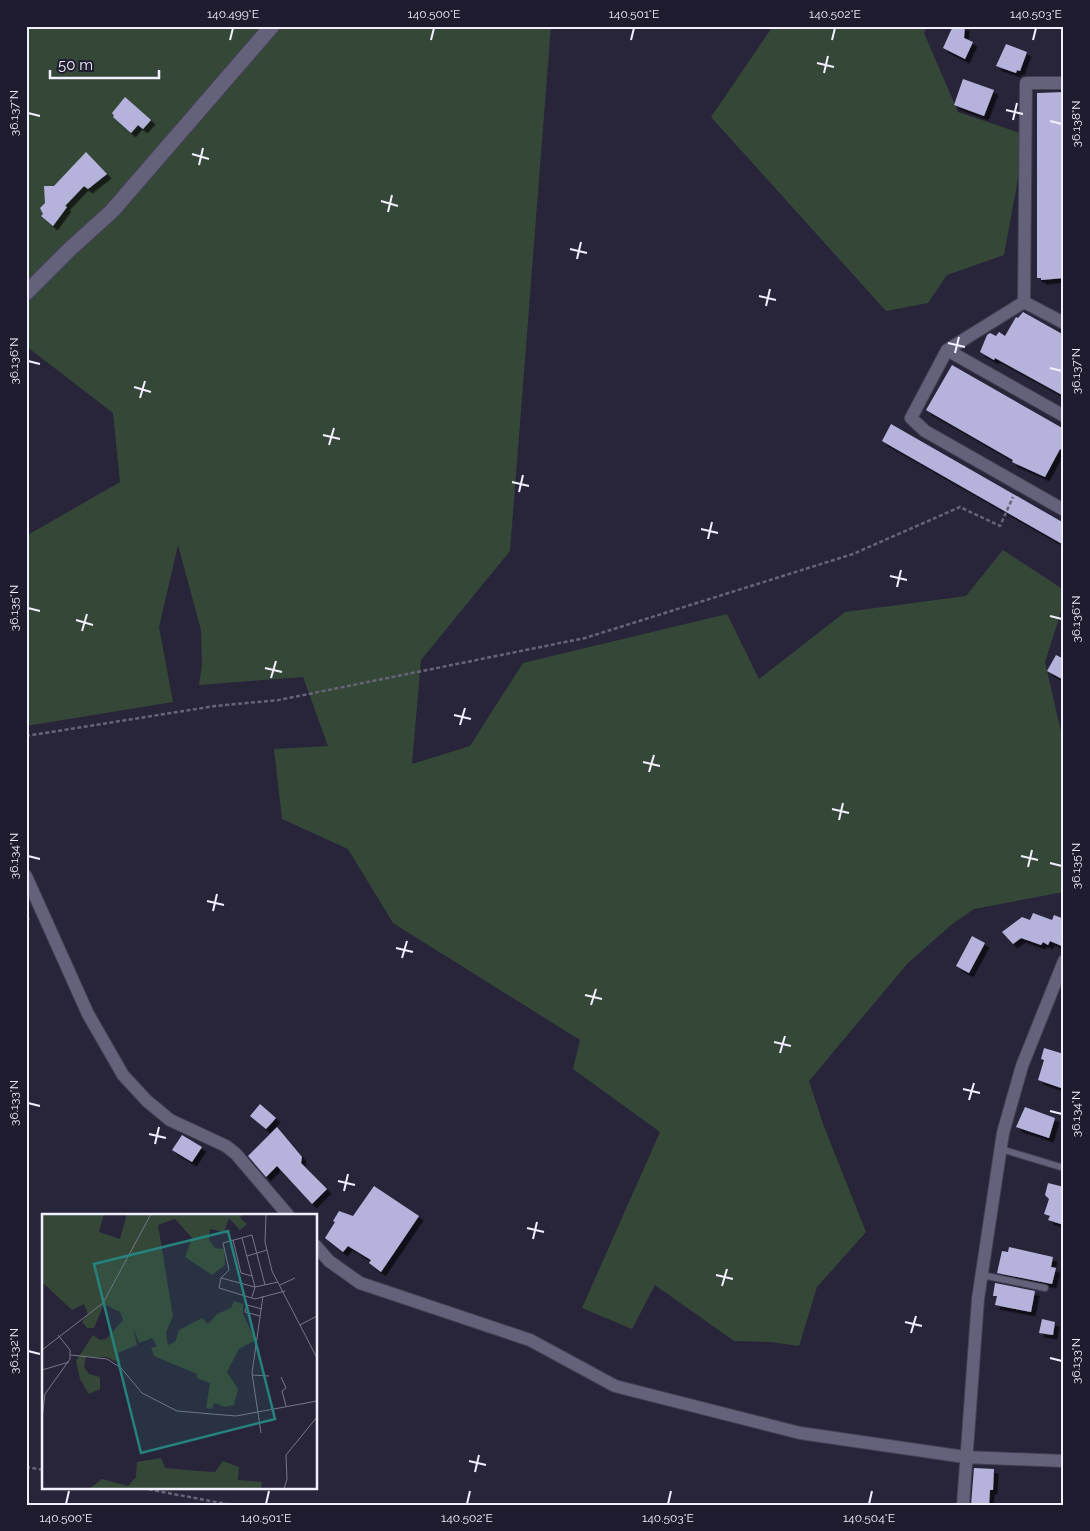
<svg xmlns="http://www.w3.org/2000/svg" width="1090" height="1531" font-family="Raleway,sans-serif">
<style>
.green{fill:#354838}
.building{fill:#b5b3db;filter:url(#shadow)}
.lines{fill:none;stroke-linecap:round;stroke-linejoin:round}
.service-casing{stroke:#424052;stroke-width:8}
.minor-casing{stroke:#424052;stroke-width:14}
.tertiary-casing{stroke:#424052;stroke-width:17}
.path{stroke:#676477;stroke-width:2.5;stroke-dasharray:4 2.5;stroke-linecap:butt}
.service{stroke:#64617a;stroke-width:6}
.minor{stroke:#64617a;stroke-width:12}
.tertiary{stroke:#64617a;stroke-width:15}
.ticks{fill:none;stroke:#f2f0ff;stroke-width:2}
.inset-road{fill:none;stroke:#797689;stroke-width:1}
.view{fill:#26827c;fill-opacity:0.15;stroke:#26827c;stroke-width:2.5}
.inset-edge{fill:none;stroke:#f2f0ff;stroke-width:2.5}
.neatline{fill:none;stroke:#f2f0ff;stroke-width:2}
.ticks-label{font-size:12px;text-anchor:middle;fill:#f2f0ff}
</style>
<defs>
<filter id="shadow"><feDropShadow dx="4.5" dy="4.5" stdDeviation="0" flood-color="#0009"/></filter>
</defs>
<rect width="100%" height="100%" fill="#28253a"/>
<path class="green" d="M26,26H551L510,551L421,660L412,764L470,746L523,663L727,614L759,679L845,612L966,596L1003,550L1064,590V602L1045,662L1064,745V892L974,909L951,925L907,964L809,1081L823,1124L866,1232L817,1287L799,1346L771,1342L734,1341L655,1285L632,1329L582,1308L660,1132L573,1069L580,1040L393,923L348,849L282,819L274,749L328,746L303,677L199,685L202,664L201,630L178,545L159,627L173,702L26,726V536L120,482L113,413L26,346Z
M773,26H927L924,33L958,112L1026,135L1004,255L947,275L928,303L886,311L711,117Z"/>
<path class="building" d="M953,26H965L964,38L973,42L965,59L943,48Z
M1006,44L1027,52L1020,71L1017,70L1016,73L996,66Z
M963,79L994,90L984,116L954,105Z
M1064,92V278L1041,280V278H1037V93Z
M125,97L151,120L143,129L138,125L131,133L113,117L114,116L112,113Z
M86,152L107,174L88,189L84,186L65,206L67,207L53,226L41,216L43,214L40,208L45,203L44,186H54Z
M1023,312L1064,335V396L995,358L994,360L980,352L987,335L990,333L996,336L999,332L1005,336L1016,317L1018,318Z
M952,365L1064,429V451L1060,449L1045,477L1012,462L1013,460L926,410Z
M891,424L1064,523V545L882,441Z
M1056,655L1064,659V680L1047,671Z
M1033,913L1052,920L1054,915L1064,919V947L1050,941L1048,945L1043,942L1041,945L1021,938L1013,944L1002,932L1022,917L1030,920Z
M972,936L985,943L969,973L956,966Z
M1044,1048L1064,1054V1089L1038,1080L1044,1060L1041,1059Z
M260,1104L276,1118L266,1129L250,1116Z
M1025,1107L1055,1118L1049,1138L1016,1127Z
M277,1127L302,1157L301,1163L327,1189L312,1204L277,1166L266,1177L248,1156Z
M182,1135L202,1147L192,1162L172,1150Z
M1048,1183L1064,1187V1225L1048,1220L1050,1216L1044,1214L1049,1199L1045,1195Z
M374,1186L419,1216L381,1272L369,1263L371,1260L348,1246L343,1252L325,1238L335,1222L333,1221L339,1211L353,1216Z
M1009,1247L1053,1257L1051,1267L1056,1268L1052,1284L997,1273L1002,1251L1008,1252Z
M995,1283L1035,1291L1031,1312L995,1305L997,1296H993Z
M1042,1319L1055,1322L1053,1335L1039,1333Z
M974,1468L994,1469L993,1490H990L989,1505H971Z"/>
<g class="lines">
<g class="service-casing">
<path id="service" d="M1001,1149L1064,1168
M982,1275L1045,1288"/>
</g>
<g class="minor-casing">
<path id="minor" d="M1064,83H1026L1024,302L947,350L911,418L925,431L1064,510
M1024,302L1064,323
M947,350L1064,416
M26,876L88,1014L123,1075L147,1101L170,1120L226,1146L236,1154L288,1215
M316,1246L329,1261L360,1283L530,1340L615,1386L800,1433L965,1457L1064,1461
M963,1505L978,1299L1003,1133L1022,1066L1064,961"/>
</g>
<g class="tertiary-casing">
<path id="tertiary" d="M26,293L70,249L112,211L272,26"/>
</g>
<path class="path" d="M26,736L215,706L279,700L585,638L853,554L960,507L1000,526L1013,497
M26,928L29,916
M26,1467L44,1470
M136,1487L232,1505"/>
<use href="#service" class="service"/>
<use href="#minor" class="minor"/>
<use href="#tertiary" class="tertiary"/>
</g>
<path class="ticks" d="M230,40L233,28M431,40L434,28M631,40L634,28M832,40L835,28M1033,40L1036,28M817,63L834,67M824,73L828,56M1006,110L1023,114M28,113L40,116M1013,120L1017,103M1050,121L1062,124M192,154L209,159M199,165L203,148M381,201L398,206M388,212L392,195M570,249L587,253M577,259L581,242M759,296L776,300M766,306L770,289M948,343L965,347M955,353L959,337M28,361L40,364M1050,368L1062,371M134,387L151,392M140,398L145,381M323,435L340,439M329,445L334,428M512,482L529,486M519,492L523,475M701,529L718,533M708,539L712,522M890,576L907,580M897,587L901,570M28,608L40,611M1050,616L1062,619M76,620L93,625M82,631L87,614M265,668L282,672M271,678L276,661M454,715L471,719M460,725L465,708M643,762L660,766M649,772L654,755M832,809L849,813M839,820L843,803M28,856L40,859M1021,856L1038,860M1050,863L1062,866M1028,867L1032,850M207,901L224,905M213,911L217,894M396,948L413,952M402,958L407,941M585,995L602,999M591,1005L596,989M774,1042L791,1046M780,1053L785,1036M963,1089L980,1093M969,1100L974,1083M28,1103L40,1106M1050,1111L1062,1114M149,1134L166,1138M155,1144L159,1127M338,1181L355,1185M344,1191L348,1174M527,1228L544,1232M533,1239L537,1222M716,1275L733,1279M722,1286L727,1269M905,1322L922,1326M911,1333L916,1316M28,1351L40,1354M1050,1358L1062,1361M469,1461L486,1465M475,1472L479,1455M66,1504L69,1491M266,1504L269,1491M467,1504L470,1491M668,1504L671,1491M869,1504L872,1491"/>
<g transform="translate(42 1214)">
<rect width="275" height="275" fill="#28253a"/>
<path d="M0,0H62L57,18L78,25L85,0H201L198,4L205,10L198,16L187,4L182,18L168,15L167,26L173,34L182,35L183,51L170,61L143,43L150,24L133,5L116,11L131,102L124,119L126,131L133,128L137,116L160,104L166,110L175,100L189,94L192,87L201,90V100L212,123V127L197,135L185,158L196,175L192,191L183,193L172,189L170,195L164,194L168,169L155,164V160L112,142L109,134L115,132L110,124L97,129L91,113L95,131L76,139L79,150L65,143H44L42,153L47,160L58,163V175L47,180L38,165L34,147L51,121L58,126L64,125L81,106L78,98L62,90L52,114H45L40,108L46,100L42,90L30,96L0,68ZM119,244L123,254L156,257L173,258L181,247L197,253L196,266L220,268L219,275H47L60,265L86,272L94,263L95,248Z" fill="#354838"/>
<path class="inset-road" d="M224,0L223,28L230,57L275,144M200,24L213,73L210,83M191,26L199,59L210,62M205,42L225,36M179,64L213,73L236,68M223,71L210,21L181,29L187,56L179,64L177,74L213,85L243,77M238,71L253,64M218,102L203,98L205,91L220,95M258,111L275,102M0,136L61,89L109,0M29,141L65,145L79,154L100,179L135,197L194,202L275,187M0,156L27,148M210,161L227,162M239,163L244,174L240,177L244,192M0,204L3,180L28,145V136L16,121M219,219L210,159L221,82M242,275L245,265L244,241L275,203"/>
<path class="view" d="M186,17L233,205L99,239L52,50Z"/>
<rect width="275" height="275" class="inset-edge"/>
</g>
<rect width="1090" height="1531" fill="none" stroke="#1f1c30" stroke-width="55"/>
<path d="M50 70v8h109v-8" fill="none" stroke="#f2f0ff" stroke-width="2.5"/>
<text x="58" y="70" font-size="15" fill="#f2f0ff" stroke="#1f1c30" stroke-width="4" paint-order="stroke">50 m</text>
<rect x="28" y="28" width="1034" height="1476" class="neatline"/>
<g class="ticks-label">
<text x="233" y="18">140.499°E</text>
<text x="434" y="18">140.500°E</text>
<text x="634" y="18">140.501°E</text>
<text x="835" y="18">140.502°E</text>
<text x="1036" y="18">140.503°E</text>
<text transform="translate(14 113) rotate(-90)" y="4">36.137°N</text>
<text transform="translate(1076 124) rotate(-90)" y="4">36.138°N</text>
<text transform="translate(14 361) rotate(-90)" y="4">36.136°N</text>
<text transform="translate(1076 371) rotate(-90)" y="4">36.137°N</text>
<text transform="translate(14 608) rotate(-90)" y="4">36.135°N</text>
<text transform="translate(1076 619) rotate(-90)" y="4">36.136°N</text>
<text transform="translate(14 856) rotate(-90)" y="4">36.134°N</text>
<text transform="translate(1076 866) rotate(-90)" y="4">36.135°N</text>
<text transform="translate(14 1103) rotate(-90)" y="4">36.133°N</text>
<text transform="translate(1076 1114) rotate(-90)" y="4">36.134°N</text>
<text transform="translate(14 1351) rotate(-90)" y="4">36.132°N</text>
<text transform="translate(1076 1361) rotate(-90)" y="4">36.133°N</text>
<text x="66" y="1522">140.500°E</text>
<text x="266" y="1522">140.501°E</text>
<text x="467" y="1522">140.502°E</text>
<text x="668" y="1522">140.503°E</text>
<text x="869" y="1522">140.504°E</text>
</g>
</svg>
